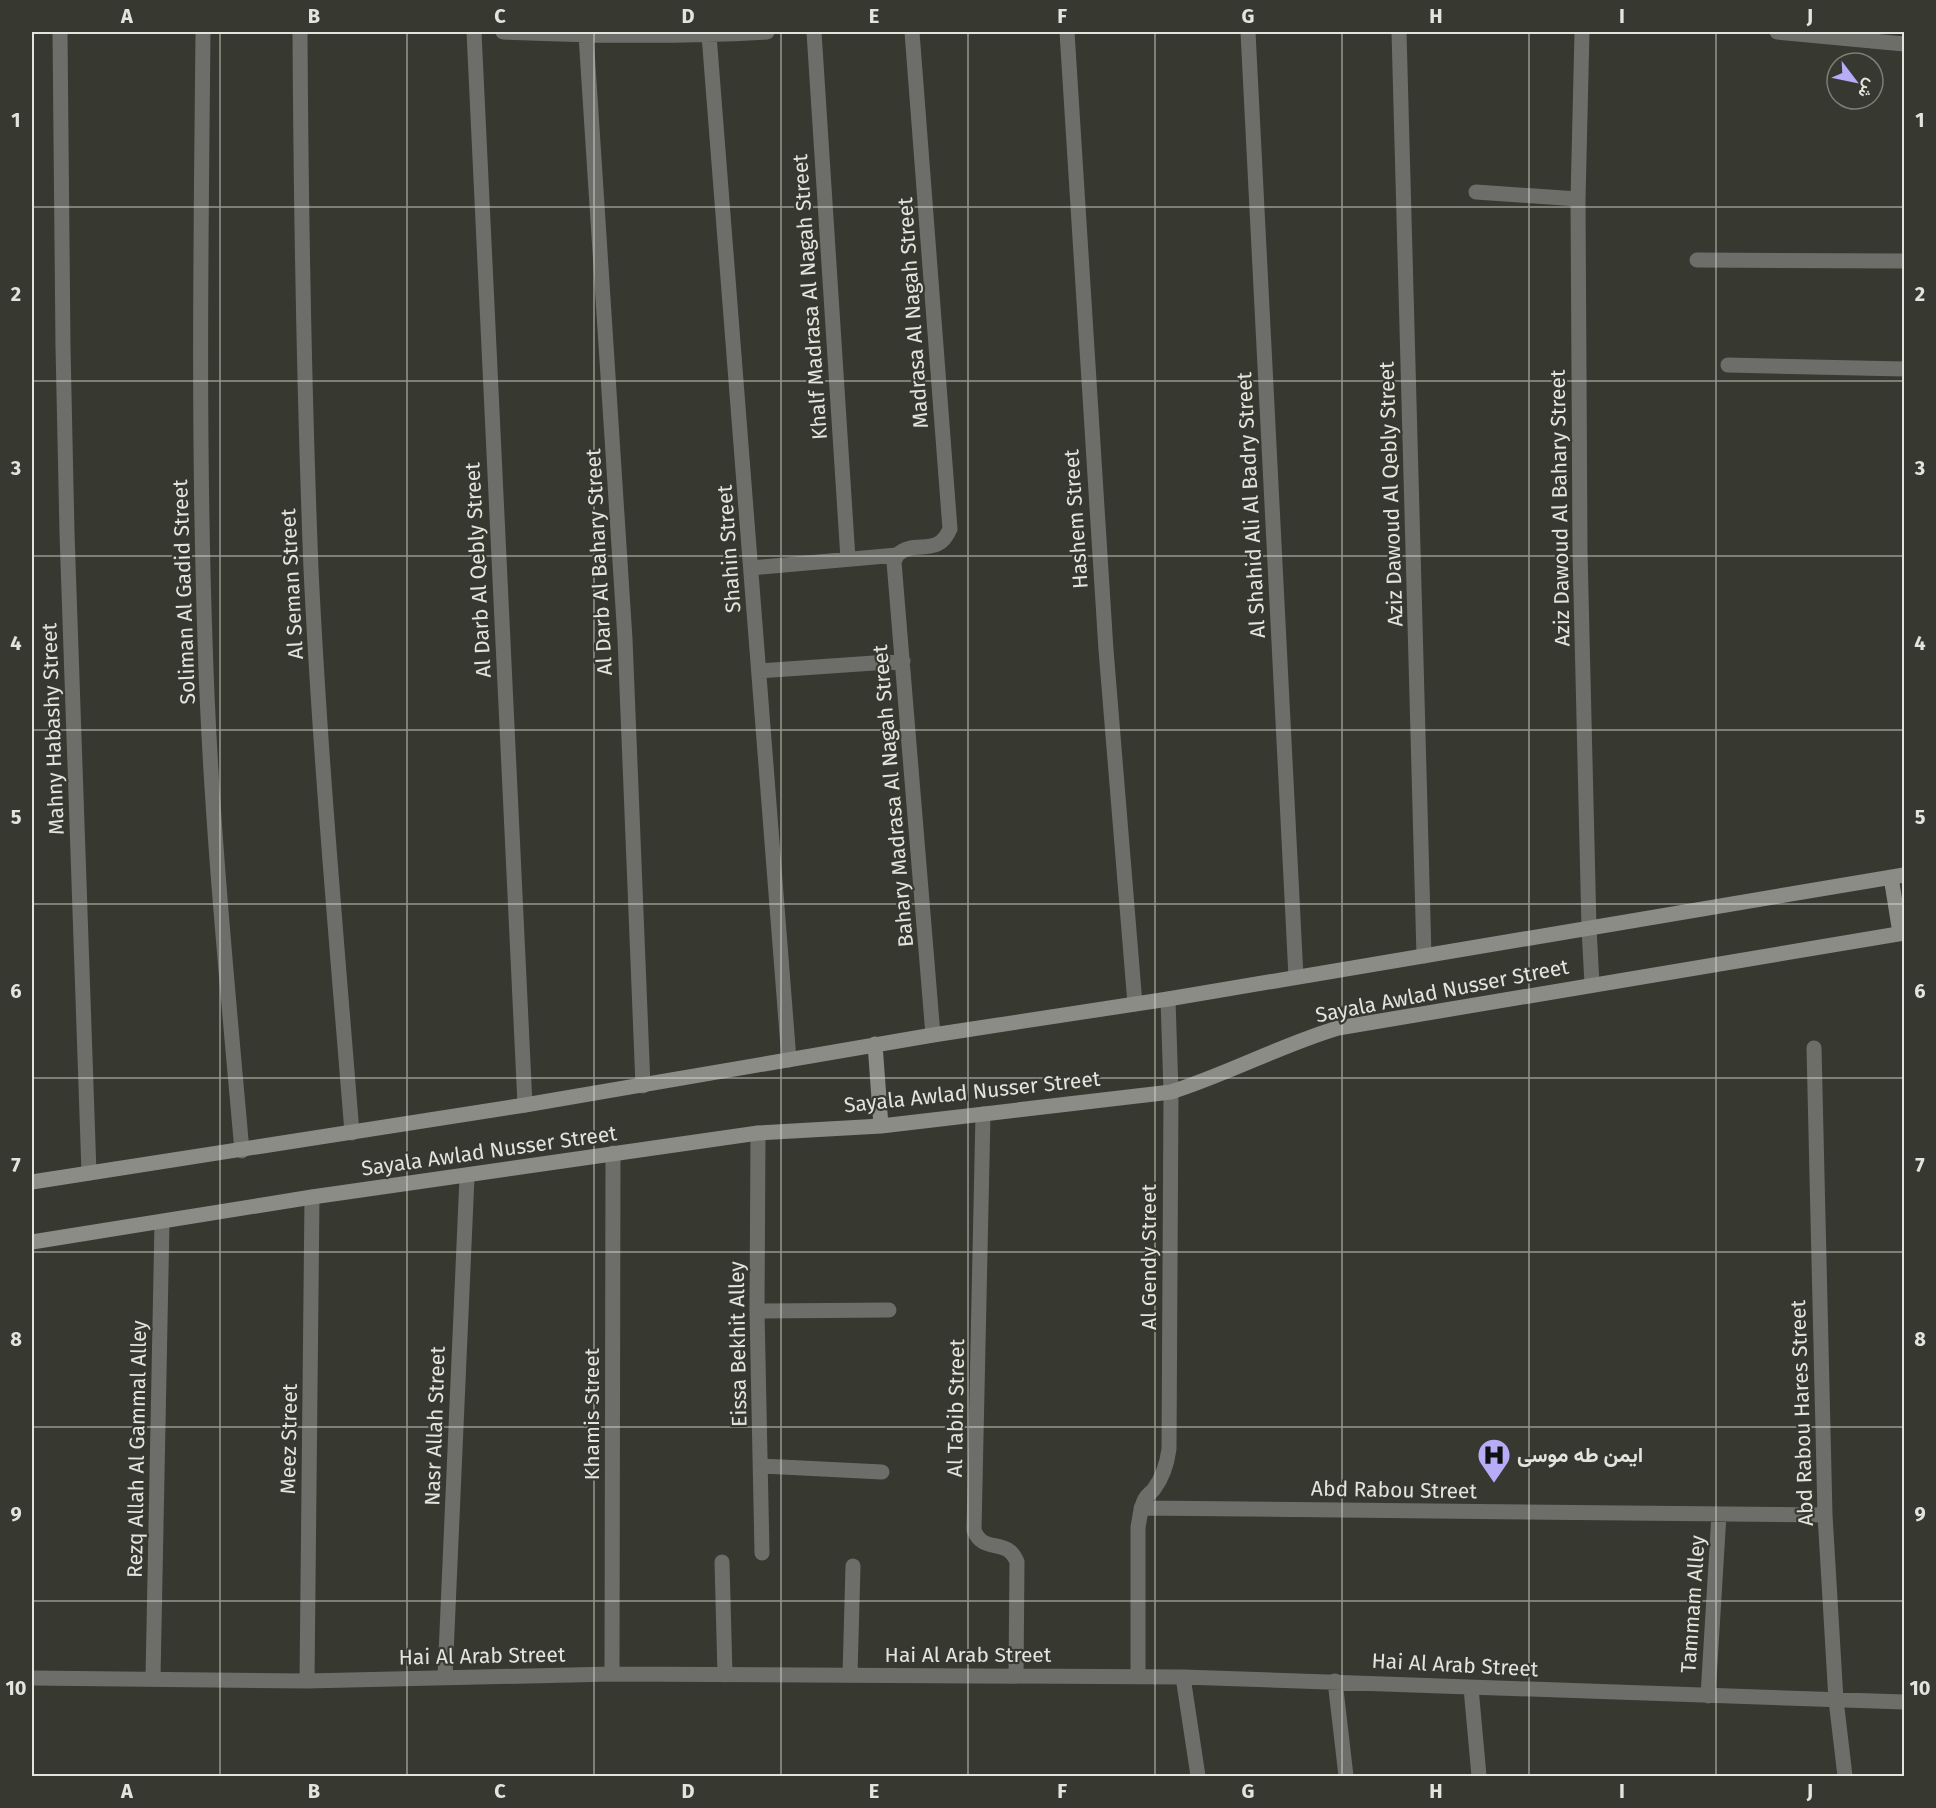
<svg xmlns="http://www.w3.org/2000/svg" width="1936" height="1808" font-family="'Fira Sans',Vazirmatn,sans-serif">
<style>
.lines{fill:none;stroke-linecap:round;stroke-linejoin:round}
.service{stroke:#6d6e6a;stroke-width:15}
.minor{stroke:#6d6e6a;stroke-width:15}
.secondary{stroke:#8b8c85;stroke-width:15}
.grid{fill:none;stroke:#e4e4df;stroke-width:1.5;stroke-opacity:0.55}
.labels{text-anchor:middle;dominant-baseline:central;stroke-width:4.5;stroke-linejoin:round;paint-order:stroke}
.street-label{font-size:21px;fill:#e4e4df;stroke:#373830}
.poi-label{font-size:21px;font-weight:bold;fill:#e4e4df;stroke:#373830;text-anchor:start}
.neatline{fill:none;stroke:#e4e4df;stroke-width:2}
.grid-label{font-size:20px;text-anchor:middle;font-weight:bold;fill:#e4e4df}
</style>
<rect width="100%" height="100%" fill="#373830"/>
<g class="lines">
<path class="service" d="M1728,365L1904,369"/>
<path class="minor" d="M60,32L63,347L67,533L89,1173
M203,32C201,234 198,437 205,640C210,810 227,981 242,1151
M300,32C301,211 304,390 311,569C320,757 337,945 352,1133
M474,32L525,1105
M503,32C591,36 679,37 767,32
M814,32L848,559
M1067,32L1106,650L1135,1004
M1248,32L1296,977
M1399,32L1424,956
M1582,32L1578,199L1580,551L1589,928L1592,984
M1777,32L1904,44
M586,35L625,639L643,1086
M709,35L789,1060
M1476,192L1578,199
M1697,260L1904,261
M897,555L894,562L933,1035
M751,568L897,555C915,538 937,559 950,529L912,32
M759,671L903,661
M1814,1048L1825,1515L1836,1700L1845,1776
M983,1114L974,1530C983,1555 1007,1536 1017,1562L1016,1676
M758,1133L757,1311L762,1553
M757,1311L889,1310
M761,1466L882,1472
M1141,1508L1825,1515
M722,1562L725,1675
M612,1674L613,1153
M850,1675L853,1566
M445,1677L467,1177
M1138,1677V1527C1140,1518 1140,1508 1145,1499C1147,1495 1151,1493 1154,1489C1163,1477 1167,1464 1169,1449L1171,1092L1168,999
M1183,1677L1198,1776
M32,1678L307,1681L612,1674L1183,1677L1904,1702
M153,1678L162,1222
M307,1681L312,1197
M1335,1681L1346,1776
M1471,1688L1479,1776
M1708,1696L1719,1514"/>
<path class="secondary" d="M1891,877L1900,933
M875,1044L881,1126
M32,1182L525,1105L933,1035L1168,999L1904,875
M32,1242L312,1197L758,1133L881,1126L1171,1092C1228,1074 1281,1045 1338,1028L1904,933"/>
</g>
<path class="grid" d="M220,32V1776M407,32V1776M594,32V1776M781,32V1776M968,32V1776M1155,32V1776M1342,32V1776M1529,32V1776M1716,32V1776M32,207H1904M32,381H1904M32,556H1904M32,730H1904M32,904H1904M32,1078H1904M32,1252H1904M32,1427H1904M32,1601H1904"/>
<defs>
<g id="hospital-pin" transform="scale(1.725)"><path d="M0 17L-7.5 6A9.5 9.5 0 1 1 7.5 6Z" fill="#b6acf8" stroke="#373830"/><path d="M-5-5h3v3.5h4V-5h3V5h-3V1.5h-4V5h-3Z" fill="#111"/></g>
</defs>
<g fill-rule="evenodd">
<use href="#hospital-pin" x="1494" y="1455"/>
</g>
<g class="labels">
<g class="street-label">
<text transform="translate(810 297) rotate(-94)">Khalf Madrasa Al Nagah Street</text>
<text transform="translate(913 313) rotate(-94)">Madrasa Al Nagah Street</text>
<text transform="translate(1391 494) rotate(-92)">Aziz Dawoud Al Qebly Street</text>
<text transform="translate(1251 505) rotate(-93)">Al Shahid Ali Al Badry Street</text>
<text transform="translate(1560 508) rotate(-91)">Aziz Dawoud Al Bahary Street</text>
<text transform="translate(1076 519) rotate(-94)">Hashem Street</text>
<text transform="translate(729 549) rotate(-94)">Shahin Street</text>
<text transform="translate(599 562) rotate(-93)">Al Darb Al Bahary Street</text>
<text transform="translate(478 570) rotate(-93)">Al Darb Al Qebly Street</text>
<text transform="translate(292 584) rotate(-93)">Al Seman Street</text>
<text transform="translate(184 592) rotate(-92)">Soliman Al Gadid Street</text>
<text transform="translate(53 729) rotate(-92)">Mahny Habashy Street</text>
<text transform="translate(893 796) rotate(-95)">Bahary Madrasa Al Nagah Street</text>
<text transform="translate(1442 991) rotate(-11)">Sayala Awlad Nusser Street</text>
<text transform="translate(972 1092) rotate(-6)">Sayala Awlad Nusser Street</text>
<text transform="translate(489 1151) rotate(-8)">Sayala Awlad Nusser Street</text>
<text transform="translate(1149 1257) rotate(-90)">Al Gendy Street</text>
<text transform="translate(738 1344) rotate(-91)">Eissa Bekhit Alley</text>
<text transform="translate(956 1408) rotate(-89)">Al Tabib Street</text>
<text transform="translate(1802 1413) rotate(-92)">Abd Rabou Hares Street</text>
<text transform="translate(592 1414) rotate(-90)">Khamis Street</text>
<text transform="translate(435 1426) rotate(-88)">Nasr Allah Street</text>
<text transform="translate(289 1439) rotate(-89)">Meez Street</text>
<text transform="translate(137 1449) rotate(-89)">Rezq Allah Al Gammal Alley</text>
<text transform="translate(1394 1490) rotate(1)">Abd Rabou Street</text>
<text transform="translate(1693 1604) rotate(-86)">Tammam Alley</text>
<text x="968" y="1655">Hai Al Arab Street</text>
<text transform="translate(482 1656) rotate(-1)">Hai Al Arab Street</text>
<text transform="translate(1455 1665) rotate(3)">Hai Al Arab Street</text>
</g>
<g class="poi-label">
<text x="1517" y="1455">ايمن طه موسى</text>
</g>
</g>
<rect width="1936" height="1808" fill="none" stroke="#373830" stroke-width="66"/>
<g transform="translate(1855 81) rotate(122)"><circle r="28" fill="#373830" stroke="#7c7d76" stroke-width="1.5"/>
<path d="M0-4.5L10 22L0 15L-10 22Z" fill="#b6acf8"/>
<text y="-9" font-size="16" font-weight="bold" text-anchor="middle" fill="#e4e4df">ش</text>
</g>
<rect x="33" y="33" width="1870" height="1742" class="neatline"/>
<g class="grid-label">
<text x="127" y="23">A</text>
<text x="314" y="23">B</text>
<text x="500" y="23">C</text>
<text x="688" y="23">D</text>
<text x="874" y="23">E</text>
<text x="1062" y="23">F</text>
<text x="1248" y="23">G</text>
<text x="1436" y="23">H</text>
<text x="1622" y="23">I</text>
<text x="1810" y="23">J</text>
<text x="16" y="127">1</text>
<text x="1920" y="127">1</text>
<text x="16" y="301">2</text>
<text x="1920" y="301">2</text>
<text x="16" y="475">3</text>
<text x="1920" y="475">3</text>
<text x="16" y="650">4</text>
<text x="1920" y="650">4</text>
<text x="16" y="824">5</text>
<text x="1920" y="824">5</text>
<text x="16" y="998">6</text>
<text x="1920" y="998">6</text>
<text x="16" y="1172">7</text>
<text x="1920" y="1172">7</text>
<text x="16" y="1346">8</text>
<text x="1920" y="1346">8</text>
<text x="16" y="1521">9</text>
<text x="1920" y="1521">9</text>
<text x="16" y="1695">10</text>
<text x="1920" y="1695">10</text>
<text x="127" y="1798">A</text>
<text x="314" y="1798">B</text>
<text x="500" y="1798">C</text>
<text x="688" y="1798">D</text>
<text x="874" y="1798">E</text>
<text x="1062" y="1798">F</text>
<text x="1248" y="1798">G</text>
<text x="1436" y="1798">H</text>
<text x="1622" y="1798">I</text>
<text x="1810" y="1798">J</text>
</g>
</svg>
